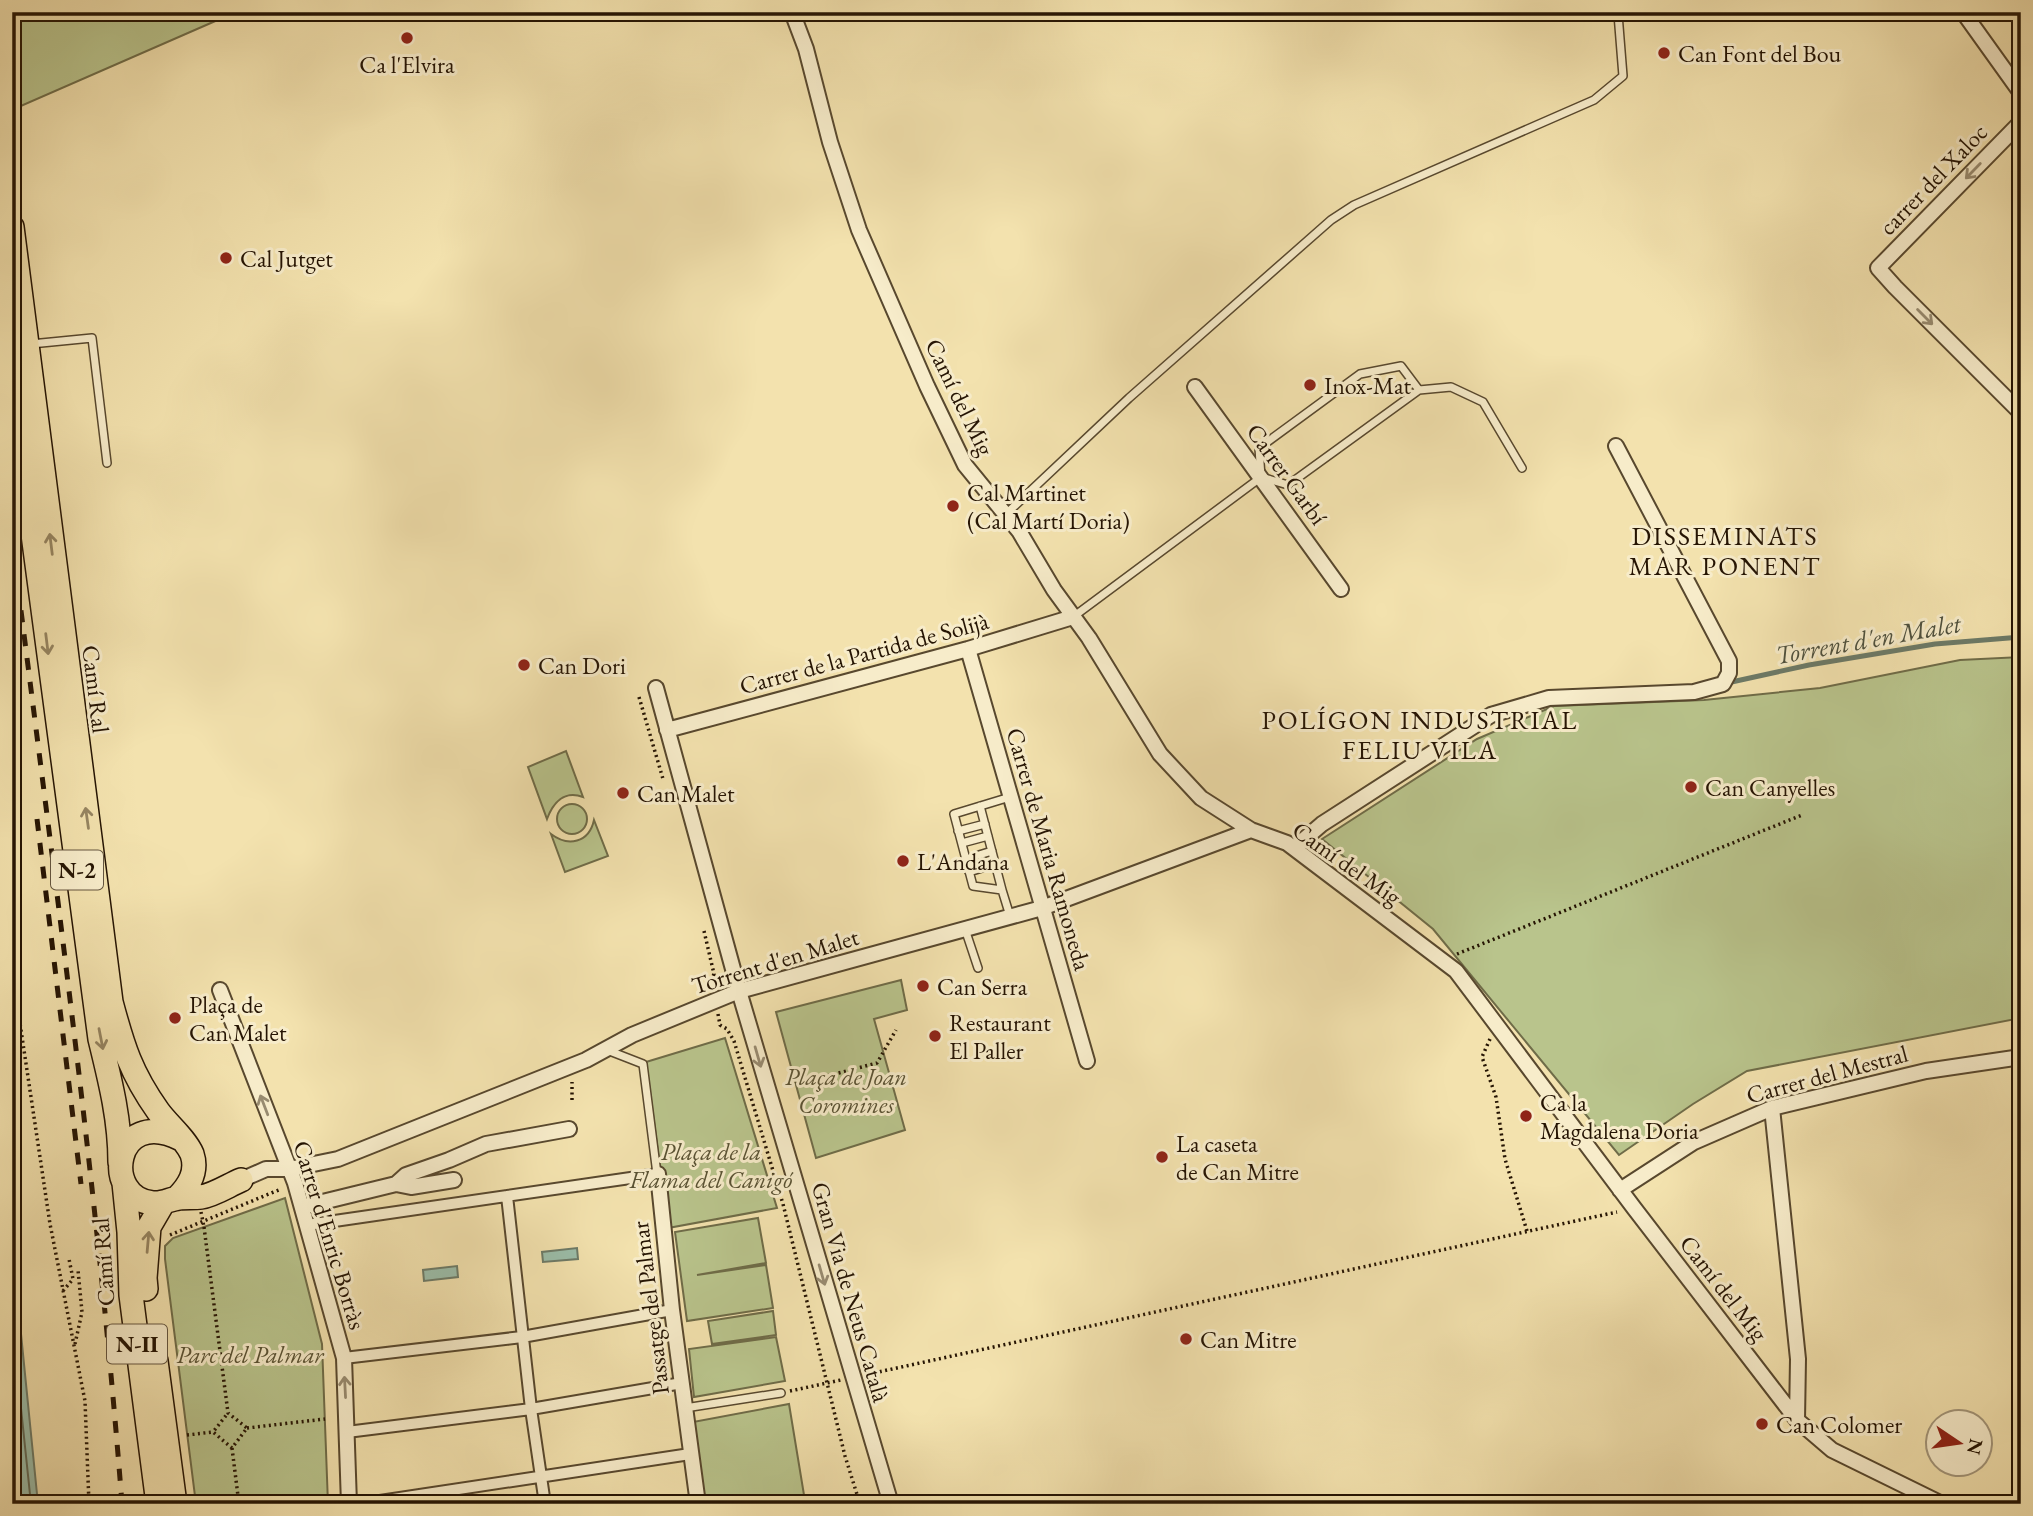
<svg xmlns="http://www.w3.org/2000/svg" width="2033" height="1516" font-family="'EB Garamond',serif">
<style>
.green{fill:#b9c48c;stroke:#6f6c48;stroke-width:2}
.water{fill:#9bbeaa;stroke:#6c7a67;stroke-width:2}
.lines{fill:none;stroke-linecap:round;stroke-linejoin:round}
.shore{stroke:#606956;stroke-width:2}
.stream{stroke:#6c7a67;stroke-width:5}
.service-casing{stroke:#58482e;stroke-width:10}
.pedestrian-casing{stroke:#58482e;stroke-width:14}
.minor-casing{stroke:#58482e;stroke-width:18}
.primary-casing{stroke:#251403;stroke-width:26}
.path{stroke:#251403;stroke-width:3.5;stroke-dasharray:2 3.5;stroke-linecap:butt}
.service{stroke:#f7ecca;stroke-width:7}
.pedestrian{stroke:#f7ecca;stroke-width:10}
.minor{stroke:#f7ecca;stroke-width:14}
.primary{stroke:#f3e2ae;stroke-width:23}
.rail{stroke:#251403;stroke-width:5;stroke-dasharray:12 12;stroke-linecap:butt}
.path-bridge{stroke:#251403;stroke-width:3.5;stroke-dasharray:2 3.5;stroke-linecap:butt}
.oneway{stroke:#988b70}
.oneway2{stroke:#968561}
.poi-dot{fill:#8f2418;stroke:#f7ecca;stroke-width:2.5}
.labels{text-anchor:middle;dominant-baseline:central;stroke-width:6;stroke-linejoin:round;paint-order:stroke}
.shield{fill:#f7ecca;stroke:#64553f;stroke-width:2}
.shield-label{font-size:23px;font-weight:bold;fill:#251403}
.poi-label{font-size:24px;fill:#251403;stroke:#f7ecca;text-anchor:start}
.street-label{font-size:24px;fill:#251403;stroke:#f7ecca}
.park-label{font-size:24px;font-style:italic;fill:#595233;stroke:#f7ecca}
.neighbourhood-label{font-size:26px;letter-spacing:2px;fill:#251403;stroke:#f7ecca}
.water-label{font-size:26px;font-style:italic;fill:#4e503d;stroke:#f7ecca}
</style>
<rect width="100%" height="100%" fill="#f3e2ae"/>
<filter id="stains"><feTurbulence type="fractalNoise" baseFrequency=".00286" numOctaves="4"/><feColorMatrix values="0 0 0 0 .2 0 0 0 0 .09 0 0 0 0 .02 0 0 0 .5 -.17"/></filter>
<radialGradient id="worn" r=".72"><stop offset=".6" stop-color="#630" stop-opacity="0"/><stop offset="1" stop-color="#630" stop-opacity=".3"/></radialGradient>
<path class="green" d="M12,12H236L14,109Z
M2021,657V1018L1747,1071L1693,1104L1619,1155L1433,929L1322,839L1477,739L1554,706L1704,700L1820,688L1960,660Z
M566,751L583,797C564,790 553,803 547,819L528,767Z
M557 819a15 15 0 1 1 30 0a15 15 0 1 1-30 0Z
M594,820L608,856L565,872L551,834C568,847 589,843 594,820Z
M901,980L907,1010L874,1019L905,1130L816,1158L776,1012Z
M725,1038L777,1208L668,1228L646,1062Z
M285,1198L322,1344L328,1504H196L165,1259V1246L173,1238Z
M758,1218L766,1263L697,1275L766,1265L773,1308L687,1321L675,1232Z
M773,1311L776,1335L712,1344L708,1321Z
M776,1337L785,1381L694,1397L689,1349Z
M789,1404L805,1501L790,1504H704L693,1422Z"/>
<path class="water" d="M577,1248L578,1259L543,1262L542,1252Z
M457,1266L458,1277L424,1281L423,1270Z
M12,1294L20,1324L38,1504H12Z"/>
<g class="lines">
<path class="shore" d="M12,1322L31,1504
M12,1401L22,1504"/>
<path class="stream" d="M1727,683L1809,665L1935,644L2021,637"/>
<g class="service-casing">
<path id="service" d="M31,344L92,338L107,463
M1401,366L1419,390L1288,485L1261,477L1259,448L1360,374Z
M1419,390L1451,387L1483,402L1522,468
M1006,514L1129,398L1331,220L1354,205L1594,100L1623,76L1618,14
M1073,617L1260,478
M1010,797L954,814L973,886L1002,890L1010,916
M980,806L1002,890
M958,831L985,824
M962,843L988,836
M966,859L992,851
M969,872L995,864
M965,929L978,968
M607,1050L643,1064L657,1174
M685,1408L781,1393"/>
</g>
<g class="pedestrian-casing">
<path id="pedestrian" d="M507,1196L531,1409L545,1504
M307,1225L658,1174
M344,1358L522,1337L672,1310
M347,1432L531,1409L682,1383
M360,1504L690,1454"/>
</g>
<g class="minor-casing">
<path id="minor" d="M792,12L806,49L830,142L859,230L927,386L965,465L1019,531L1054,590L1089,638L1160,754L1201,798L1251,830L1287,843L1456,971L1634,1208L1797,1420L1832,1450L1942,1504
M1963,12L2021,93
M2021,122L1878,268L1895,287L2021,413
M1195,387L1341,589
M968,649L1087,1061
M656,688L739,991L891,1504
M667,730L968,649L1073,617
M1294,848L1322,824L1491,715L1549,698L1694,692L1723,684L1729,673V661L1616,446
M220,990L295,1183L344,1358L349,1504
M1772,1108L1798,1359L1797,1420
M658,1174L672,1310L698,1504
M241,1180L266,1169H289L338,1159L586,1060L632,1035L739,991L1042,908L1251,830
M396,1184L406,1175L449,1160L486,1144L569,1129
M1620,1190L1694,1142L1772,1108L1926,1071L2021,1057
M302,1207L396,1184L411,1187L454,1180"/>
</g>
<g class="primary-casing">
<path id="primary" d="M12,227L111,1002C123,1047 131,1073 158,1111C168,1125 185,1138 192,1154C198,1172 189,1186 177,1198
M12,376L100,1039C110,1080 120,1119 120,1162
M181,1139C113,1105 101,1199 153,1203C163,1204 170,1199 179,1198C186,1197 194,1198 201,1197C214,1195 229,1185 241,1180
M124,1183L129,1232L131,1295L158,1504
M146,1289L145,1278L149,1227L163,1203
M156,1361L175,1504"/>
</g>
<path class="path" d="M639,697L663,779
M704,931L714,974L708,987
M1457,954L1802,815
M12,970L50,1224L85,1401L89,1504
M718,1014L720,1025L727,1029L734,1041L783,1204L845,1456L860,1504
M1490,1039L1482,1057L1496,1097L1505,1159L1527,1231
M796,1084L877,1063L896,1030
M572,1100V1082
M204,1227L228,1413L247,1428L232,1448L213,1432L228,1413
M170,1235L281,1189
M63,1291L73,1279L69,1259
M75,1344L82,1312L78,1270
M869,1374L1617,1212
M790,1391L841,1380
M247,1428L325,1419
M187,1435L213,1432
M232,1448L239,1504"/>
<use href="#service" class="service"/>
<use href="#pedestrian" class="pedestrian"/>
<use href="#minor" class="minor"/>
<use href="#primary" class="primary"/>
<path class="rail" d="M12,539C52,860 97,1181 122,1504
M37,819L81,1184"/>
<path class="path-bridge" d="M201,1212L204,1227"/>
</g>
<defs><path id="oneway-shaft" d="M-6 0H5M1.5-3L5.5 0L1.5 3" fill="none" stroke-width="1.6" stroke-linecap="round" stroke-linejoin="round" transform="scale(1.75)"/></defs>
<g class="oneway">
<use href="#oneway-shaft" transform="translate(1973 171) rotate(134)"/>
<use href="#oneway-shaft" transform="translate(1925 317) rotate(45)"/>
<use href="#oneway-shaft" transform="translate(758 1057) rotate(74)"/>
<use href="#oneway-shaft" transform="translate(264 1105) rotate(-111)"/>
<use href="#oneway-shaft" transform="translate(822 1275) rotate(74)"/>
<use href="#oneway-shaft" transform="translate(345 1387) rotate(-93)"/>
</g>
<g class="oneway2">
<use href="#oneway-shaft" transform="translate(51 544) rotate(-97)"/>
<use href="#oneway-shaft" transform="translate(47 644) rotate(83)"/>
<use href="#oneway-shaft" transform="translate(87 818) rotate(-98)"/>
<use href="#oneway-shaft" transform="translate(101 1039) rotate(79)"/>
<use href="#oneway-shaft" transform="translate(148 1242) rotate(-85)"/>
</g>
<g class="poi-dot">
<circle cx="407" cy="38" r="7"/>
<circle cx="1664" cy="53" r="7"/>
<circle cx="226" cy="258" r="7"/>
<circle cx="1310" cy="385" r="7"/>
<circle cx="953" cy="506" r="7"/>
<circle cx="524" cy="665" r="7"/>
<circle cx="1691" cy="787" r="7"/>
<circle cx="623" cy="793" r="7"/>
<circle cx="903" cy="861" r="7"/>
<circle cx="923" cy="986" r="7"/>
<circle cx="175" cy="1018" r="7"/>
<circle cx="935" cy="1036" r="7"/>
<circle cx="1526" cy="1116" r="7"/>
<circle cx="1162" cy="1157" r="7"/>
<circle cx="1186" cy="1339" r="7"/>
<circle cx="1762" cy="1424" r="7"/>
</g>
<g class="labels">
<g class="shield">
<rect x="51" y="850.5" width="52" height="39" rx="5"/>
<rect x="107" y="1324.5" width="60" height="39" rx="5"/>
</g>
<g class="shield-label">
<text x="77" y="870">N-2</text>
<text x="137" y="1344">N-II</text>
</g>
<g class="poi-label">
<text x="1678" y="53">Can Font del Bou</text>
<text x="407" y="64" text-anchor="middle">Ca l'Elvira</text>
<text x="240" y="258">Cal Jutget</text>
<text x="1324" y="385">Inox-Mat</text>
<text x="967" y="492">Cal Martinet<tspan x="967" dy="28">(Cal Martí Doria)</tspan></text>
<text x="538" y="665">Can Dori</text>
<text x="1705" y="787">Can Canyelles</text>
<text x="637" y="793">Can Malet</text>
<text x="917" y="861">L'Andana</text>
<text x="937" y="986">Can Serra</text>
<text x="189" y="1004">Plaça de<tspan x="189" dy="28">Can Malet</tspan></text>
<text x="949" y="1022">Restaurant<tspan x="949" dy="28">El Paller</tspan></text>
<text x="1540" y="1102">Ca la<tspan x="1540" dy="28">Magdalena Doria</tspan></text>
<text x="1176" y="1143">La caseta<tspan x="1176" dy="28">de Can Mitre</tspan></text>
<text x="1200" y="1339">Can Mitre</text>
<text x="1776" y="1424">Can Colomer</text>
</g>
<g class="street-label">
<text transform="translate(1933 179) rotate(-46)">carrer del Xaloc</text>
<text transform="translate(960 397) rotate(64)">Camí del Mig</text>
<text transform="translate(1287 474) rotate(54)">Carrer Garbí</text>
<text transform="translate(864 653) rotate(-15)">Carrer de la Partida de Solijà</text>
<text transform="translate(96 689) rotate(83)">Camí Ral</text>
<text transform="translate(1049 849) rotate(74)">Carrer de Maria Ramoneda</text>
<text transform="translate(1347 863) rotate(35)">Camí del Mig</text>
<text transform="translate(775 961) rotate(-17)">Torrent d'en Malet</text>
<text transform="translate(1827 1074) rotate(-15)">Carrer del Mestral</text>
<text transform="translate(330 1235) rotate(73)">Carrer d'Enric Borràs</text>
<text transform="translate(103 1262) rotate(-94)">Camí Ral</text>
<text transform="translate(1724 1288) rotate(52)">Camí del Mig</text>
<text transform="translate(851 1292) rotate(74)">Gran Via de Neus Català</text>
<text transform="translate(650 1308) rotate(-97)">Passatge del Palmar</text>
</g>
<g class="park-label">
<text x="846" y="1076">Plaça de Joan<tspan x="846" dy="28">Coromines</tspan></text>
<text x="711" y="1151">Plaça de la<tspan x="711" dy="28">Flama del Canigó</tspan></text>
<text x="250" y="1354">Parc del Palmar</text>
</g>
<g class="neighbourhood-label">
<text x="1725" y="536">DISSEMINATS<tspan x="1725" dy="30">MAR PONENT</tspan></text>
<text x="1420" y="720">POLÍGON INDUSTRIAL<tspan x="1420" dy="30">FELIU VILA</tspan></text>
</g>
<g class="water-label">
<text transform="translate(1868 639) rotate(-10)">Torrent d'en Malet</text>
</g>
</g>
<rect width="2033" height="1516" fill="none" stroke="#f3e2ae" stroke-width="42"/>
<rect x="14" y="14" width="2005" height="1488" fill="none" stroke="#251403" stroke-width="3.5"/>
<rect x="21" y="21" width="1991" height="1474" fill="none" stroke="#251403" stroke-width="2"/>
<g transform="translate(1959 1443) rotate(103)"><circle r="33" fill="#f7ecca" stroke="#a3967a" stroke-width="2"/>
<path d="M0-5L12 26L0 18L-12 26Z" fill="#8f2418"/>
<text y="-10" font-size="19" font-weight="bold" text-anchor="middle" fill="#251403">N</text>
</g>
<rect width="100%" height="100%" filter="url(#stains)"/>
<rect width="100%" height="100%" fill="url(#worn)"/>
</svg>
